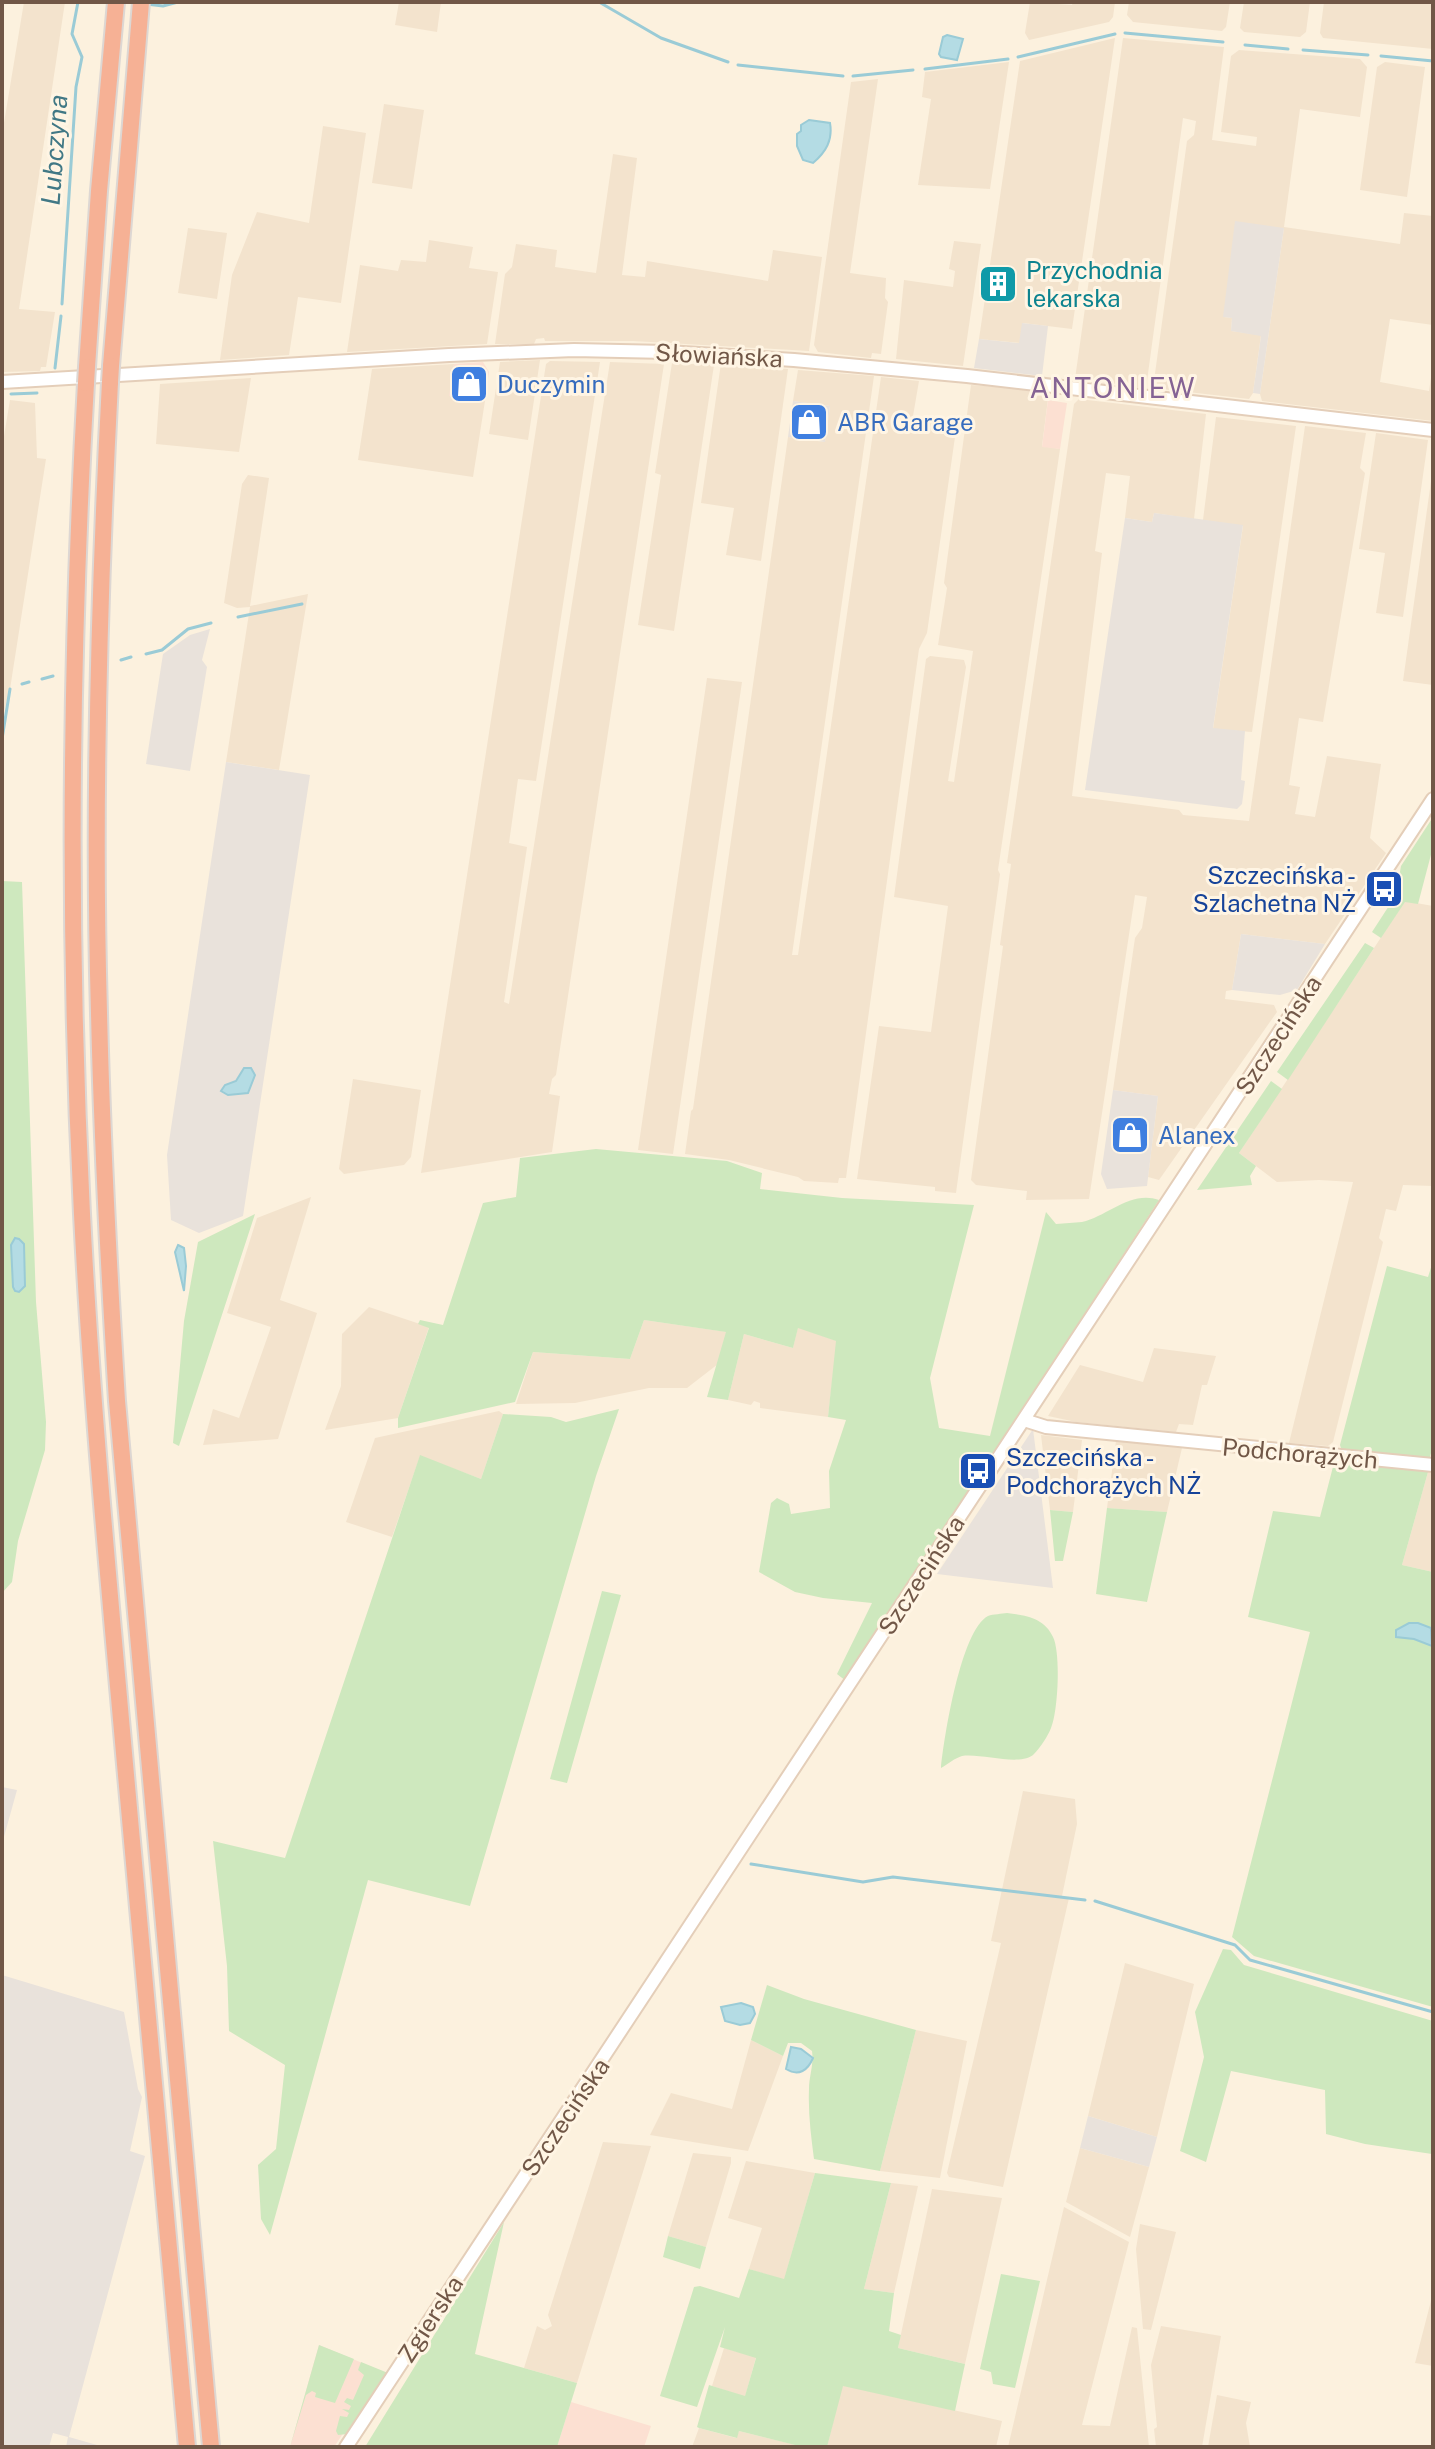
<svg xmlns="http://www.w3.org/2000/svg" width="1435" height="2449" font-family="'Public Sans',sans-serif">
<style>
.residential{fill:#f3e3cd}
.commercial{fill:#fce0d2}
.industrial{fill:#e9e2db}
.green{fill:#cee8be}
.water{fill:#b4dce4;stroke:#9acbd6;stroke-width:2}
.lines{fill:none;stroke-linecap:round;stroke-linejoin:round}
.stream{stroke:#9acbd6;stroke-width:3}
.secondary-casing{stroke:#e4ceb9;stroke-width:16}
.highway-casing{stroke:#ddd7d3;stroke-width:20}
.secondary{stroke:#fff;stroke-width:12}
.highway{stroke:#f6b195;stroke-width:16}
.highway-bridge-casing{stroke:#ddd7d3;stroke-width:20;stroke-linecap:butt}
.highway-bridge{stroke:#f6b195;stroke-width:16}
.labels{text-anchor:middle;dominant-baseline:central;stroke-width:6;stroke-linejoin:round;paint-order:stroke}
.culture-label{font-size:24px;fill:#0d838f;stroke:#fff5e4;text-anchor:start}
.street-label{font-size:24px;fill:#715747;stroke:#fff5e4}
.shop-label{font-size:24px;fill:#366cbe;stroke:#fff5e4;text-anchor:start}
.transit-label{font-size:24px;fill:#164399;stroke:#fff5e4;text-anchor:end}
.water-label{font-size:26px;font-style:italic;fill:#417885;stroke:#fff5e4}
.quarter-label{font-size:28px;letter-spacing:2px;fill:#856394;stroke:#fff5e4}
</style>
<rect width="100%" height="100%" fill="#fcf1de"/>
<path class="residential" d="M24,2H65L19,309L55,312L46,367H41L40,371L2,372V135Z
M399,2H441L437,32L395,25Z
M1030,2L1072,5L1073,2H1115L1113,17L1109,22L1029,40L1025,33Z
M1129,2H1230L1226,27L1222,31L1133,22L1127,15Z
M1244,2H1310L1306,32L1300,37L1244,32L1240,28Z
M1324,2H1433V49L1323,38L1320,33Z
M1115,38L1072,329L1023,323L1020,343L979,339L1020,61Z
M1123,38L1224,47L1212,140L1256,146L1257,137L1221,132L1231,56L1239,50L1360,59L1367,67L1360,117L1300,109L1284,227L1400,244L1404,213L1433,216V325L1390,319L1380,382L1429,391L1433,364V421L1262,401L1260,394L1284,228L1224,317L1232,318L1231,331L1261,335L1253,393L1249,399L1153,388L1187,141L1194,135L1196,121L1183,118L1146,388L1075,379Z
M1009,62L990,189L918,185L931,99L922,97L925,72Z
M1385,62L1425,67L1407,197L1360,190L1377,67Z
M878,79L850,273L886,278L885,298L888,302L881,354L872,353L871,358L818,352L814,345L851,82Z
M384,104L424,110L412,189L372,183Z
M323,126L366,133L341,303L298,297L289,355L220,360L232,275L257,212L309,223Z
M613,154L637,158L622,275L645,277L647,261L768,281L773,250L822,257L809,351L633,341H545L544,338L536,339L534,344H495L505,274L512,267L516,244L557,250L555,267L596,273Z
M188,228L227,233L217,299L178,293Z
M429,240L473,247L469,268L498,272L487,344L347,352L360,265L398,271L401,260L426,262Z
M954,241L981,244L963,366L896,359L904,280L953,287L955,271L949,269Z
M540,360L528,440L489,434L500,362Z
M550,361L600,362L536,781L518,779L509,843L527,847L504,1002L509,1004L610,362L664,364L556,1075L552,1079L549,1094L560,1096L552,1152L421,1173L546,364Z
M672,363L714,365L674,631L638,625L661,475L655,473Z
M721,363L788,369L761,561L726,555L734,508L701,503Z
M454,364L450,396L485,401L473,477L358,460L372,369Z
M798,370L874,376L792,955H798L881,377L919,381L913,416L957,423L927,633L919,649L846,1178H839L838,1183L804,1181L798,1177L729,1160L685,1154L691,1111L693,1109L788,437L825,442L830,406L793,401Z
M251,378L239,452L156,444L160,384Z
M971,385L1049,391L1042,446L1060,449L998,870L1000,874L956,1193L935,1191V1187L857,1179L879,1026L931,1032L948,906L894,897L926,659L930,656L964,660L966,667L948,781L954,782L973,651L938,645L947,588L944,583Z
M1079,399L1206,414L1194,519L1154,513L1152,522L1125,518L1130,476L1106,473L1095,551L1102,553L1072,796L1179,810L1183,815L1249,821L1305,426L1366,433L1360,468L1365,473L1323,722L1299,718L1289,785L1300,787L1295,814L1315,817L1327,756L1381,764L1370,838L1386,853L1325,944L1241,934L1232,990L1226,991L1225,999L1274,1005L1277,1012L1159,1180L1148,1177L1158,1096L1113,1090L1135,938L1142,928L1147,897L1135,895L1089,1199L1026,1200L1027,1191L976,1185L971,1180L1003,946L1000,945L1011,864L1007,863L1074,404Z
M10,400L35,403L37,458L46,459L10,689L2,719V448Z
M1216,417L1296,426L1252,732L1213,729L1243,526L1203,520Z
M1376,433L1428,440L1403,617L1376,613L1385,553L1359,549Z
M1433,467V685L1403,681Z
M248,475L269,478L250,606L308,594L279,770L226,762L250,607L237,608L224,603L242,484Z
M707,678L742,682L673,1154L638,1150Z
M1405,901L1433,906V1186L1403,1185L1396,1211L1386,1209L1379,1238L1383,1242L1333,1442L1328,1446L1289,1443L1353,1182L1319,1180L1277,1182L1239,1153Z
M353,1079L421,1090L411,1157L404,1165L344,1174L339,1169Z
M311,1197L280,1300L317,1313L278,1439L203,1445L213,1409L239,1418L271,1327L227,1313L257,1218Z
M369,1307L429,1327L398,1418L325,1430L341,1386L342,1334Z
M644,1320L727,1332L718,1364L687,1388H649L575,1403L516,1404L533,1352L630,1359Z
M798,1327L837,1341L828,1417L760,1408V1403L754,1401L751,1405L728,1400L744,1334L793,1348Z
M1154,1348L1216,1356L1207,1385H1202L1193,1425L1179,1424L1176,1432L1076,1422L1048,1416L1080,1365L1143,1382Z
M499,1411L503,1414L481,1479L420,1456L392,1537L346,1522L375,1438Z
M1041,1435L1082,1440L1073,1512L1050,1510Z
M1116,1441L1182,1448L1167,1512L1107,1508Z
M1428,1472L1433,1473V1572L1402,1565Z
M1023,1791L1075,1799L1077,1824L1062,1896L1069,1898L1003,2187L949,2177L947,2173L1001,1943L991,1941Z
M1125,1963L1194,1984L1157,2137L1088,2116Z
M916,2030L967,2041L940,2178L880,2171Z
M751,2040L783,2056L748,2151L650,2135L671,2093L732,2109Z
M603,2142L651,2146L577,2383L524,2368L537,2326L545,2330L552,2326L548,2315Z
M1080,2148L1149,2167L1130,2237L1066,2202Z
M693,2153L731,2157V2163L706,2247L668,2236Z
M746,2161L815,2173L784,2280L749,2269L762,2228L728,2218Z
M891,2183L918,2186L894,2293L864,2289Z
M932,2189L1002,2198L965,2364L898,2348Z
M1064,2207L1129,2242L1082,2425L1110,2426L1132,2327L1137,2328L1149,2447H1008Z
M1140,2224L1176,2232L1151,2330L1143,2329L1136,2249Z
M1433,2293V2366L1415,2363Z
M1161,2326L1221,2336L1202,2447H1156L1154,2429L1157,2427L1151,2365Z
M724,2348L756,2357L745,2397L712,2386Z
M842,2385L1002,2421L996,2447H827Z
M1217,2395L1251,2402L1246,2423L1250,2447H1208Z
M699,2428L736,2438L739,2431L796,2445L795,2447H692Z"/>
<path class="commercial" d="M483,362L489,372L485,401L449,396L454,364Z
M1048,400L1067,403L1060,449L1042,447Z
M319,2345L384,2372L334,2447H290Z
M571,2402L651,2426L644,2447H557Z"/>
<path class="industrial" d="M1235,221L1284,228L1260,394L1253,393L1261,336L1231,331L1232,318L1223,317Z
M1022,323L1048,326L1042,376L974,368L979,339L1019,343Z
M793,401L830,406L825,442L788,437Z
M1154,513L1243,525L1213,728L1245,731L1241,780L1245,781L1242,804L1237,809L1085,790L1125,518L1152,522Z
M210,629L202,660L207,667L190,771L146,764L163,654L190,635Z
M226,762L310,775L243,1216L199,1233L171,1220L167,1155Z
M1241,934L1325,944L1297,990L1280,995L1232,990Z
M1113,1090L1158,1096L1147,1186L1107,1189L1101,1174Z
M1033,1429L1053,1588L937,1574Z
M2,1787L17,1790L2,1844Z
M2,1975L124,2012L138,2089L142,2097L130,2151L145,2156L69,2437L104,2447H66L68,2437L53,2433L49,2447H2Z
M1088,2116L1157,2137L1149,2167L1080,2148Z"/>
<path class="green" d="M1433,817V847L1418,904L1405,902L1381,938L1372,932L1396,895L1401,866Z
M2,881L22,882L36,1302L46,1422L45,1450L18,1541L12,1582L2,1593Z
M1365,943L1374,948L1288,1080L1277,1072Z
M1271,1081L1282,1089L1239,1153L1256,1166L1250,1176L1252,1185L1197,1190Z
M596,1149L727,1161L762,1173L760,1189L842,1198L974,1205L930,1378L939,1428L990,1436L1046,1212L1056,1224C1065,1223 1074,1223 1082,1222C1108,1216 1131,1190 1159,1200L846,1681L837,1674L872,1603L823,1598L795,1592L759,1572L771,1503L777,1498L789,1504L791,1514L830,1508L829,1471L846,1420L828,1417L836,1341L798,1328L793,1348L744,1334L728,1400L707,1397L726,1332L644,1320L630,1359L533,1352L515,1402L398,1428V1418L429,1328L418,1324L420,1320L443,1325L483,1203L516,1197L520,1158Z
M255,1214L179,1446L173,1443L184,1321L198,1242Z
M1433,1261V1445L1429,1461L1342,1451L1340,1445L1387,1266L1428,1277Z
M619,1409L596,1476L470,1906L368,1880L270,2235L261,2219L258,2165L276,2149L285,2065L229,2031L227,1966L213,1841L285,1858L420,1455L481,1479L503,1414L551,1417L566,1422Z
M1335,1459L1428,1472L1402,1565L1433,1572V2007L1254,1956L1232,1937L1310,1632L1248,1617L1273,1511L1320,1517Z
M1107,1508L1167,1512L1147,1602L1096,1594Z
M1050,1510L1073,1512L1063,1561H1055Z
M602,1591L621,1595L567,1783L550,1779Z
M1007,1613C1025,1615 1045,1618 1053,1637C1061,1653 1058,1712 1051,1728C1048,1736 1040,1748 1034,1754C1021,1767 982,1753 962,1756C955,1758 948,1764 941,1768C944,1737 961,1630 988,1616C993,1614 1002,1614 1007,1613Z
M1223,1949L1231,1950L1244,1965L1433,2021V2167L1432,2154L1365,2144L1326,2134L1325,2090L1231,2071L1206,2162L1180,2151L1204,2057L1195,2012Z
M767,1985L804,1999L916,2030L880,2171L814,2159C811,2136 808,2113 809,2089C809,2076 814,2065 812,2051L801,2043H788L783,2056L751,2040Z
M815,2173L891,2183L864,2289L894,2293L889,2331L901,2335L898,2348L965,2364L955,2411L843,2386L827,2447H795V2445L739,2431L737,2438L699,2428L697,2427L709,2385L745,2396L756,2358L720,2347L725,2327L697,2407L660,2396L694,2287L700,2286L739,2298L749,2269L784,2279Z
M504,2222L475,2354L577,2383L557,2447H365Z
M668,2236L706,2247L700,2269L663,2257Z
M1001,2274L1040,2281L1015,2388L993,2384L991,2372L980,2369Z
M319,2345L354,2359L335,2403L315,2397L316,2393L312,2391L306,2395L290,2447Z
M361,2362L388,2373L347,2434L338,2435L336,2431L340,2416L347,2417L349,2413L342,2409L349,2410L351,2406L344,2402L347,2398L353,2400L364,2375L358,2370Z"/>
<path class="water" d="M947,35L963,39L957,60L941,57L939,54L943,37Z
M809,120L830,123C833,140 826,152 813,163L803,160L797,146V134L801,131V125Z
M244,1068H251L255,1075L248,1093L228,1095L221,1091L225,1085L236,1081Z
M15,1238L19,1239L24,1244L25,1286L19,1292L15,1291L13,1287L11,1245Z
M178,1245L184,1248L186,1266L184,1291L175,1252Z
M1409,1623H1418L1431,1628L1432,1646L1414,1639L1396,1637V1630Z
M741,2003L753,2007L755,2014L750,2023L740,2025L725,2021L721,2007Z
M791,2047L801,2049L813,2058C808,2070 799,2077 786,2069Z"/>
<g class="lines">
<path class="stream" d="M599,2L661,38L728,62
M146,4L163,6L178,2
M1125,33L1223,42
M1245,45L1288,49
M1303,50L1368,55
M1381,56L1433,61
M1018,57L1115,34
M738,65L843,76
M925,69L1008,59
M853,76L913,70
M62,304L76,87L82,57L72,34L78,2
M55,368L61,316
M11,394L37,393
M238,617L302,604
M146,654L162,650L188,629L211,623
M121,660L131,657
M42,679L53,676
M22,684L29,682
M2,739L10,689
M751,1864L863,1882L893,1877L1085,1900
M1095,1901L1235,1945L1250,1960L1433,2012"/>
<g class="secondary-casing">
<path id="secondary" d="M2,382L449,355L574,350L667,352L794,360L967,376L1433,430
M1024,1420L1046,1427L1433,1465
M346,2447L1433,799"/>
</g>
<g class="highway-casing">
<path id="highway" d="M111,366L141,2
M87,367L99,191L116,2
M110,382C99,592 93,803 99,1013C102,1143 109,1272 117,1401L211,2447
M86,383C70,660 68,938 82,1214C91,1395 108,1574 124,1753C145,1985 166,2216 187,2447"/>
</g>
<use href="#secondary" class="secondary"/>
<use href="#highway" class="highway"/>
<g class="highway-bridge-casing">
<path id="highway-bridge" d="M110,382L111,366
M86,383L87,367"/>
</g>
<use href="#highway-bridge" class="highway-bridge"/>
</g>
<defs>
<g id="building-square" transform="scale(2)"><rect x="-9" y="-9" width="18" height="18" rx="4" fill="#0f9aa8" stroke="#fff5e4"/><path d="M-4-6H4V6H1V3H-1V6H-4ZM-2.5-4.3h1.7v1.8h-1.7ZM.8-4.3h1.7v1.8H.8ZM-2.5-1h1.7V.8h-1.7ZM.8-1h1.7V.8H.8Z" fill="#fff"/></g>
<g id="shop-square" transform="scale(2)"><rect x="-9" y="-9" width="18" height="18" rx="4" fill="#3f7fe0" stroke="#fff5e4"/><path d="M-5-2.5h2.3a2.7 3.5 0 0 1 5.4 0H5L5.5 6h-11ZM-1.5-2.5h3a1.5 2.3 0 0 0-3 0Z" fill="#fff"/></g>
<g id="bus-square" transform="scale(2)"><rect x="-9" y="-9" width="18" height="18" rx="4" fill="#1a4fb4" stroke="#fff5e4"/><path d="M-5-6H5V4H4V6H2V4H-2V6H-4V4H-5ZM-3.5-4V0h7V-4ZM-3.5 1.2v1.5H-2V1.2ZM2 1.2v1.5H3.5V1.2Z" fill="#fff"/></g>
</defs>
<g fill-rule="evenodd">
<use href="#building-square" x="998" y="284"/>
<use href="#shop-square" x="469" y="384"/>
<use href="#shop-square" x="809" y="422"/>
<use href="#bus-square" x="1384" y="889"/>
<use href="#shop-square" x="1130" y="1135"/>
<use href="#bus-square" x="978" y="1471"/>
</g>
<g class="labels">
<g class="culture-label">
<text x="1026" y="270">Przychodnia<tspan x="1026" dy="28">lekarska</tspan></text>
</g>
<g class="street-label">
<text transform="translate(719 355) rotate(3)">Słowiańska</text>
<text transform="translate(1278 1035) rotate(-57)">Szczecińska</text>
<text transform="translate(1300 1453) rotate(5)">Podchorążych</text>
<text transform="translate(921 1575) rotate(-57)">Szczecińska</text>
<text transform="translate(565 2117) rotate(-56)">Szczecińska</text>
<text transform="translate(430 2319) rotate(-57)">Zgierska</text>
</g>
<g class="shop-label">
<text x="497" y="384">Duczymin</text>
<text x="837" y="422">ABR Garage</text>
<text x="1158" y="1135">Alanex</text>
</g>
<g class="transit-label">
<text x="1356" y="875">Szczecińska -<tspan x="1356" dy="28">Szlachetna NŻ</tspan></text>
<text x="1006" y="1457" text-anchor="start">Szczecińska -<tspan x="1006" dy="28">Podchorążych NŻ</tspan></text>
</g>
<g class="water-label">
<text transform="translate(54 150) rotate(-86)">Lubczyna</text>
</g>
<g class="quarter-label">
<text x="1113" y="387">ANTONIEW</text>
</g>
</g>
<rect width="1435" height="2449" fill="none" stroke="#715747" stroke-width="8"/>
</svg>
